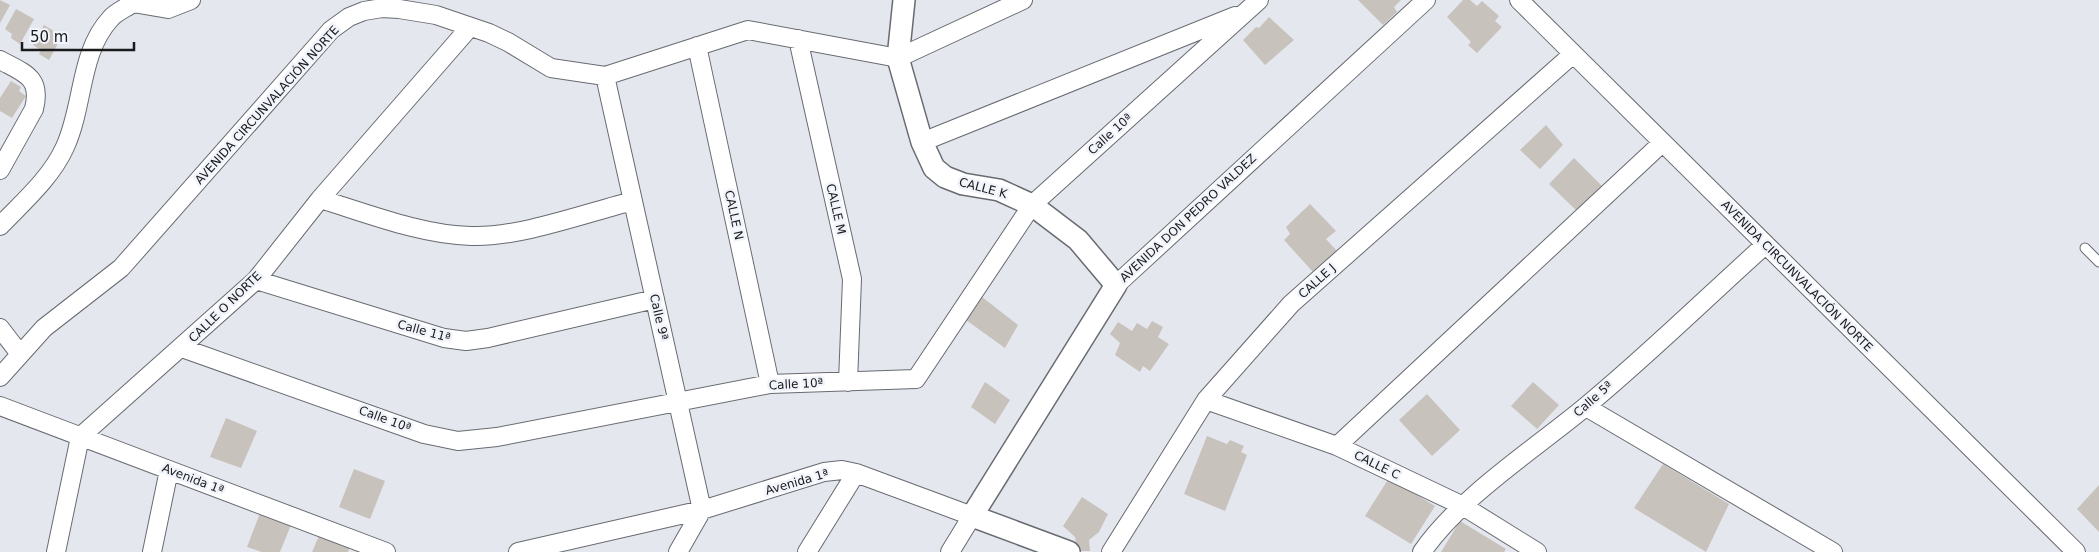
<svg xmlns="http://www.w3.org/2000/svg" width="2099" height="552" font-family="'DejaVu Sans',sans-serif">
<style>
.building{fill:#c8c2bd}
.lines{fill:none;stroke-linecap:round;stroke-linejoin:round}
.service-casing{stroke:#686b71;stroke-width:11}
.minor-casing{stroke:#686b71;stroke-width:20}
.tertiary-casing{stroke:#686b71;stroke-width:24}
.service{stroke:#fff;stroke-width:9}
.minor{stroke:#fff;stroke-width:18}
.tertiary{stroke:#fff;stroke-width:21}
.labels{text-anchor:middle;dominant-baseline:central;stroke-width:5;stroke-linejoin:round;paint-order:stroke}
.street-label{font-size:12px;fill:#191a1c;stroke:#f1f4fb}
</style>
<rect width="100%" height="100%" fill="#e4e7ee"/>
<path class="building" d="M0,0L10,5L0,23Z
M1358,0H1401L1394,7L1397,12L1383,25Z
M1463,0H1470L1477,6L1482,1L1499,16L1495,21L1502,27L1477,53L1468,45L1471,42L1447,17Z
M16,9L34,19L20,44L11,38L12,34L5,29Z
M1269,17L1294,40L1265,65L1243,40L1256,27L1259,28Z
M44,25L62,36L49,60L39,54L41,50L33,45Z
M11,81L21,87L19,91L26,96L12,118L0,111V98Z
M1546,125L1563,145L1540,169L1520,150Z
M1574,158L1603,187L1578,212L1549,184Z
M1310,204L1336,231L1326,239L1337,251L1313,272L1284,240L1290,234L1286,227Z
M982,297L1018,325L1005,348L966,320Z
M1152,321L1163,327L1158,337L1169,344L1150,371L1143,366L1140,372L1115,355L1120,343L1110,334L1118,322L1132,331L1137,323L1147,329Z
M985,382L1010,400L995,424L971,407Z
M1533,382L1559,405L1537,429L1511,406Z
M1427,394L1460,430L1432,456L1399,420Z
M226,418L257,431L241,468L210,457Z
M1207,436L1227,444L1230,440L1244,446L1241,452L1247,455L1225,511L1184,494Z
M1663,464L1729,504L1706,552L1634,508Z
M354,469L385,481L370,519L339,507Z
M1389,478L1435,506L1411,544L1365,516Z
M2099,485V532L2077,509Z
M1082,497L1108,514L1099,532L1089,540L1090,551H1078L1075,537L1063,526Z
M262,508L293,520L280,552H262L247,547Z
M1460,521L1506,549L1504,552H1441Z
M321,531L351,543L348,552H312Z"/>
<g class="lines">
<g class="service-casing">
<path id="service" d="M2085,248L2099,262"/>
</g>
<g class="minor-casing">
<path id="minor" d="M129,0L133,3L168,9L191,0
M1519,0L2076,552
M798,39L852,279L848,382
M697,46L770,384
M0,60C24,73 42,77 34,109L0,170
M605,76L702,510L678,552
M922,142L1235,16
M320,199C366,213 422,235 471,236C518,238 586,213 633,201
M0,226C23,202 51,178 65,147C84,106 79,52 111,18C116,12 126,8 133,3
M256,280L444,338L466,341L488,338L655,299
M1116,285L1426,0
M0,328L20,354
M182,348L424,434L458,441L497,437L770,384L916,379L1032,205L1259,0
M0,377L44,328L121,268L331,30L349,17L364,11L382,8L399,9L436,15L489,33L508,42L551,68L605,76L748,30L898,58L1023,0
M1206,400L1337,446L1463,506L1537,552
M0,406L386,552
M1586,407L1833,552
M1337,446L1662,143
M56,552L80,437L256,280L320,199L470,27
M152,552L169,470
M518,552L702,510L824,472L842,470L856,473L972,516L950,552
M807,552L856,473
M1111,552L1206,400L1291,304L1573,54
M1422,552C1459,498 1533,450 1584,408C1646,357 1705,299 1765,245"/>
</g>
<g class="tertiary-casing">
<path id="tertiary" d="M904,0L898,58L922,142L934,168L945,177L963,184L999,190L1032,205L1078,240L1116,285L972,516L1069,552"/>
</g>
<use href="#service" class="service"/>
<use href="#minor" class="minor"/>
<use href="#tertiary" class="tertiary"/>
</g>
<g class="labels">
<g class="street-label">
<text transform="translate(267 105) rotate(-48)">AVENIDA CIRCUNVALACIÓN NORTE</text>
<text transform="translate(1110 134) rotate(-42)">Calle 10ª</text>
<text transform="translate(983 188) rotate(15)">CALLE K</text>
<text transform="translate(836 209) rotate(77)">CALLE M</text>
<text transform="translate(734 215) rotate(78)">CALLE N</text>
<text transform="translate(1188 218) rotate(-43)">AVENIDA DON PEDRO VALDEZ</text>
<text transform="translate(1797 276) rotate(45)">AVENIDA CIRCUNVALACIÓN NORTE</text>
<text transform="translate(1317 281) rotate(-42)">CALLE J</text>
<text transform="translate(225 307) rotate(-44)">CALLE O NORTE</text>
<text transform="translate(659 317) rotate(77)">Calle 9ª</text>
<text transform="translate(424 331) rotate(15)">Calle 11ª</text>
<text transform="translate(796 384) rotate(-3)">Calle 10ª</text>
<text transform="translate(1593 399) rotate(-41)">Calle 5ª</text>
<text transform="translate(385 419) rotate(20)">Calle 10ª</text>
<text transform="translate(1377 465) rotate(26)">CALLE C</text>
<text transform="translate(193 479) rotate(21)">Avenida 1ª</text>
<text transform="translate(797 482) rotate(-16)">Avenida 1ª</text>
</g>
</g>
<path d="M22 42v8h112v-8" fill="none" stroke="#191a1c" stroke-width="2.5"/>
<text x="30" y="42" font-size="15" fill="#191a1c" stroke="#f1f4fb" stroke-width="4" paint-order="stroke">50 m</text>
</svg>
